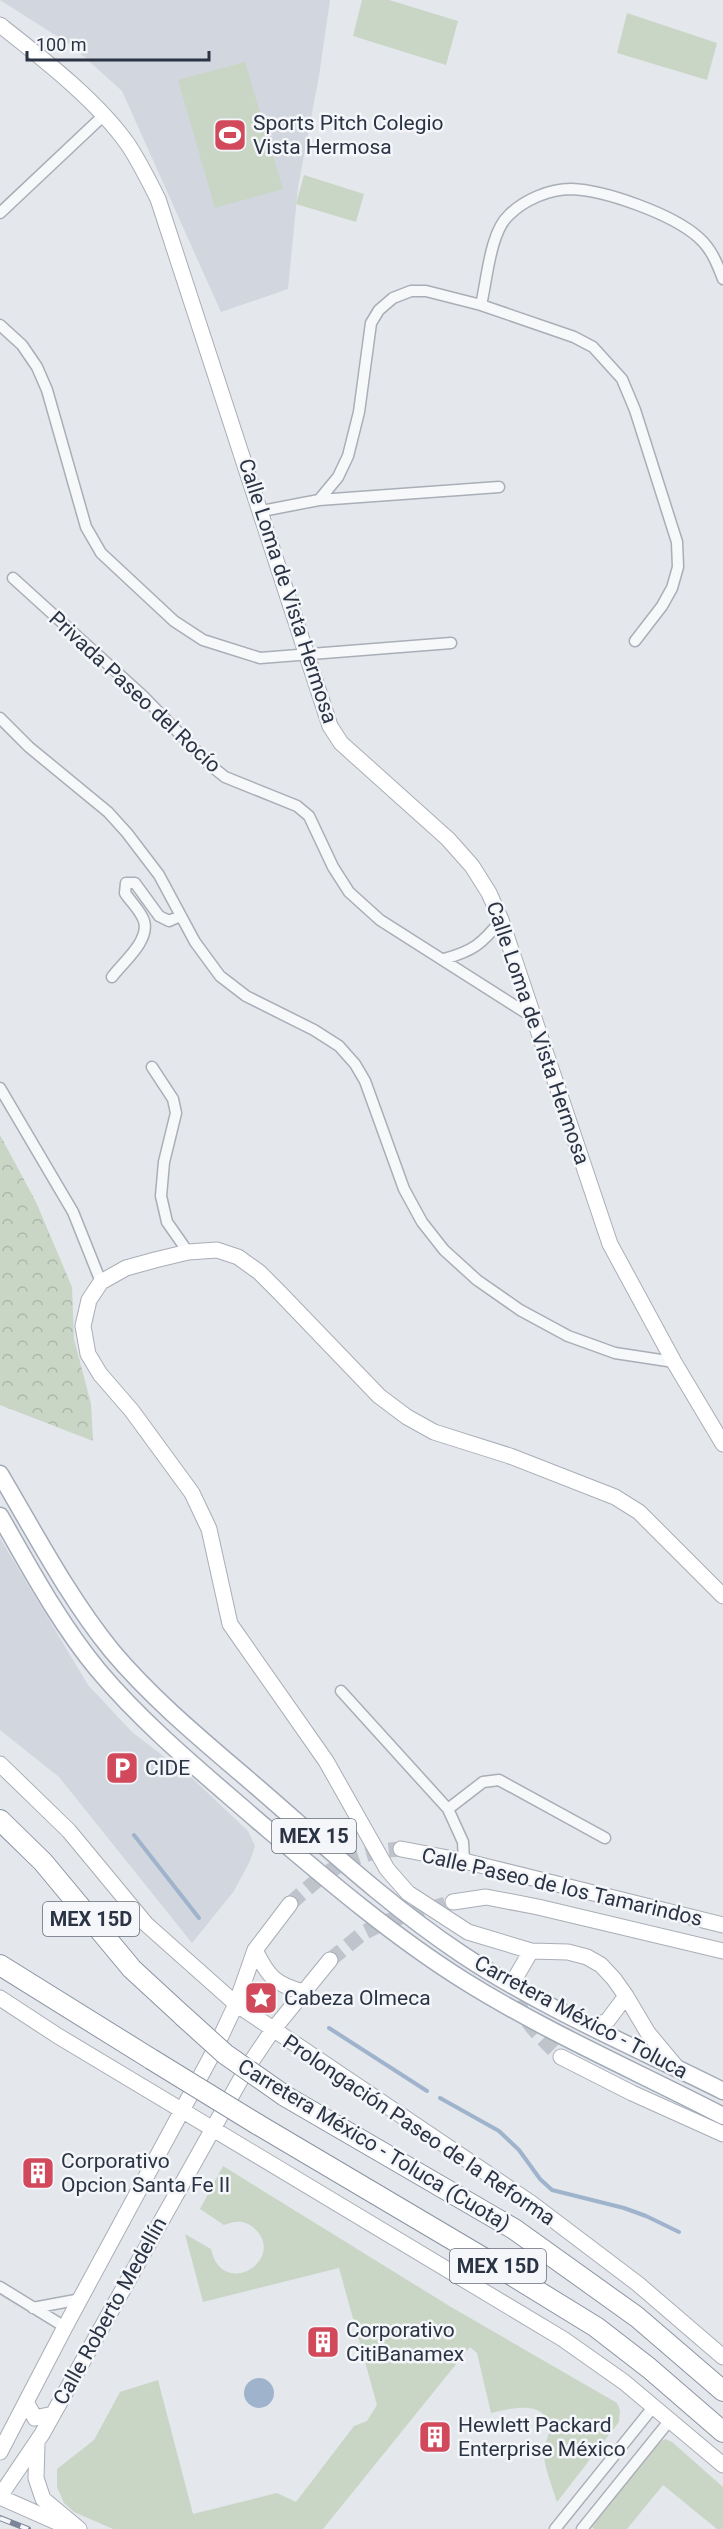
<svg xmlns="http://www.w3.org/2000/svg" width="723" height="2529" font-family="Roboto,sans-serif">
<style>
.built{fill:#d2d6de}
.green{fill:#c9d6c5}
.forest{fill:url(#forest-crowns)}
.water{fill:#9fb4cc}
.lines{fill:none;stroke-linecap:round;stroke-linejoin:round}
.stream{stroke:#9fb4cc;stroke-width:4}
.secondary-tunnel{stroke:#bfc3cb;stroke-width:15;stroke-dasharray:15 8;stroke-linecap:butt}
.street-casing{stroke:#a9aeb7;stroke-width:13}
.secondary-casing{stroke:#a9aeb7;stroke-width:17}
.primary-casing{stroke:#a3abb8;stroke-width:19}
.highway-casing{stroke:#8b94a3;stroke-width:22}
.street{stroke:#f7f8fa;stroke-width:10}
.secondary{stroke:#fff;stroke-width:15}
.primary{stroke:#fff;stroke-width:16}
.highway{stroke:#fff;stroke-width:20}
.rail-casing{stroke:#7d8696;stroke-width:6}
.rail{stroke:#f4f6f9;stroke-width:4;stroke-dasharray:11;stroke-linecap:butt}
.highway-bridge-casing{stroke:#8b94a3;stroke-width:22;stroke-linecap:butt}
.highway-bridge{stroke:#fff;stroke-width:20}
.labels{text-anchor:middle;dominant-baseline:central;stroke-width:5;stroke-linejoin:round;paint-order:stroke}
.shield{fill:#f4f6f9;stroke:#676e7b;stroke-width:1.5}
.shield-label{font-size:20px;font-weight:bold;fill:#2b3445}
.poi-label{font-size:21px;fill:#2b3445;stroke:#f4f6f9;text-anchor:start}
.street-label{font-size:21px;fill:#2b3445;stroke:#f4f6f9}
</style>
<defs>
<pattern id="forest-crowns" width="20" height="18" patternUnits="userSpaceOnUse" patternTransform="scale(1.5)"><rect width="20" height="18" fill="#c9d6c5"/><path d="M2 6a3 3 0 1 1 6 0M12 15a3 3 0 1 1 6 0" fill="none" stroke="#adb8ab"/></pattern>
</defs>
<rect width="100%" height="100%" fill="#e4e7ec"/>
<path class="built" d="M0,0H330L319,76L298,187L288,289L221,312L122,91L71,45Z
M0,1538L88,1685L132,1732L192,1778L248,1831L255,1846L250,1861L234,1891L192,1943L59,1777L0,1730Z"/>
<path class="green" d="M362,0H389L458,21L446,65L353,36Z
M627,13L717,43L707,80L617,53Z
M245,62L283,189L215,208L178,80Z
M304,175L364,194L356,222L296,204Z
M223,2166L451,2307L617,2403L620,2410L619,2422L557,2502C553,2489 543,2464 544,2452C544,2444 549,2438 549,2429C547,2398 509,2409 491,2413L477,2353L470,2347L323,2529H113L74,2512L64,2503L57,2487V2469L94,2440L120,2392L158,2380L193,2514L277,2493L296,2502L354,2426L367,2421L377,2405L339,2268L203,2302L185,2234L211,2249C222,2300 287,2260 255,2229C246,2220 235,2220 224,2225L200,2209Z
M665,2439L672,2442L723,2487V2529H717L663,2485L627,2529H594L592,2527L658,2443Z"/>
<path class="forest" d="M0,1135L36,1202L72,1287L74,1339L91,1404L93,1441L0,1405Z"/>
<path class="water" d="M244 2393a15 15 0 1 1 30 0a15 15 0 1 1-30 0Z"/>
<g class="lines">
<path class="stream" d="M134,1835L199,1918
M329,2028L427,2091
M440,2098L499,2131L519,2150L540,2179L552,2190L624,2208L646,2216L679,2232"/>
<path class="secondary-tunnel" d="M290,1904C327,1870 350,1852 401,1849
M330,1960L363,1933L388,1921L453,1902
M517,1978C512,2013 537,2033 561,2057"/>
<g class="street-casing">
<path id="street" d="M0,213L103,116
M481,305C487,280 490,232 509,215C524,200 549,189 571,189C605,190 672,214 698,237C711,248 717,263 723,279
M0,325L22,345L37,367L47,390L86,527L101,553L174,621L203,640L260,658L451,643
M319,500L499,487
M262,511L319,500L338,477L348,456L359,412L371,323L379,310L393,298L411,291H426L481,305L574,337L593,347L622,379L635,410L677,542L678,567L672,588L662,606L635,641
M13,578L143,696L210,765L225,777L297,806L309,816L333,867L349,892L380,920L534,1018
M0,718L29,747L108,812L127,833L159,875L195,942L220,976L246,996L314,1030L339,1046L355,1064L365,1081L404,1189L422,1222L444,1250L477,1280L520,1310L568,1336L615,1353L674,1362
M444,959C473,951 482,944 501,920
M112,977C123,962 150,941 144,921C141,911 130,901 125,893L126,883H135L159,916L169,921L180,916
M152,1067L173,1099L176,1113L164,1162L161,1196L167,1222L188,1252
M0,1088L73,1212L101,1282
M341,1691L448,1809L463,1842L464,1861
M448,1809L483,1782L499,1780L605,1838
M0,2287L65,2327
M33,2308L81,2299
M555,2529L654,2406
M582,2529L670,2420"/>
</g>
<g class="secondary-casing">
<path id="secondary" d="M0,25C42,58 99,102 129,146C140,163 149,181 158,199L330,726L341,743L448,839L472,866L489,893L501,920L610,1244L674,1362L723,1444
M0,1764L69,1831L146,1924L236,2004L531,2203L638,2284L723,2357
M401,1849L464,1861L723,1925
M453,1902L486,1897L538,1907L723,1951
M255,1950C268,1976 274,1984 303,1992
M517,1975L531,1951
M0,1998L58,2036L563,2339L624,2382L723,2465
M594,2028L608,2020L626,1996
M561,2057L632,2093L723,2134
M678,2069L648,2033L626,1996L614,1979L601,1965L587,1957L568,1952L531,1951L468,1932L408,1893L387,1869L326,1761L230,1624L209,1529L192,1493L132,1411L100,1374L88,1354L83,1326L89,1300L101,1282L126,1268L155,1260L188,1252L217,1250L238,1257L259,1272L279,1292L379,1396L407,1417L434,1432L510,1456L615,1497L639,1512L723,1596
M26,2402L35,2418L53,2414
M37,2443L36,2478L43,2499L79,2529
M0,2452L65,2327L213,2053L236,2004L255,1950L290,1904
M0,2496L42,2434L247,2068L272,2031L330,1960
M0,2497L70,2528"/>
</g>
<g class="primary-casing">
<path id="primary" d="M0,1474C35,1533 68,1597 112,1651C154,1701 207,1744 257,1787C323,1844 388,1905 460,1953C542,2008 635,2047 723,2091
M0,1516C30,1568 59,1623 98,1670C145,1726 203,1773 258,1821C324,1877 390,1934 463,1980C546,2032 636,2071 723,2116"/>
</g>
<g class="highway-casing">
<path id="highway" d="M0,1820L43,1862L132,1969L183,2016
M0,1965L151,2059
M285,2096L514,2229L637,2317L723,2391
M257,2124L487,2260L596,2327L649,2368L723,2432"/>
</g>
<use href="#street" class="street"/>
<use href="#secondary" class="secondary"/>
<use href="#primary" class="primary"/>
<use href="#highway" class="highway"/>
<g class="rail-casing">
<path id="rail" d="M0,2518L28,2529"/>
</g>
<use href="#rail" class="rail"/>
<g class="highway-bridge-casing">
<path id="highway-bridge" d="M183,2016L225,2054L285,2096
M151,2059L257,2124"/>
</g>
<use href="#highway-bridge" class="highway-bridge"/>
</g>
<defs>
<g id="stadium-square" transform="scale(1.725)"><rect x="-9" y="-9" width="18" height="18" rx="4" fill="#d1495b" stroke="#f4f6f9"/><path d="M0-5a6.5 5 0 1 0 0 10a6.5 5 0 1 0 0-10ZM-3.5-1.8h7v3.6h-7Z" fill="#fff"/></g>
<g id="parking-square" transform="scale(1.725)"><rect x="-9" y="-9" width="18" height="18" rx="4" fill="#d1495b" stroke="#f4f6f9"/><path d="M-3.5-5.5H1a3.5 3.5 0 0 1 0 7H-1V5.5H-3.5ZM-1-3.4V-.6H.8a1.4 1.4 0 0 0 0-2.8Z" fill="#fff"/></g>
<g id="sight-square" transform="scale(1.725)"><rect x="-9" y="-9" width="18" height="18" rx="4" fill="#d1495b" stroke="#f4f6f9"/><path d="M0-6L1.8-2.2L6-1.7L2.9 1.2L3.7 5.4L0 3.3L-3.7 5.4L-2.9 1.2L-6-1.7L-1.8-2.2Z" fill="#fff"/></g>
<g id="building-square" transform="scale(1.725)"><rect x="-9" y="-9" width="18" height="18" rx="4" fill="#d1495b" stroke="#f4f6f9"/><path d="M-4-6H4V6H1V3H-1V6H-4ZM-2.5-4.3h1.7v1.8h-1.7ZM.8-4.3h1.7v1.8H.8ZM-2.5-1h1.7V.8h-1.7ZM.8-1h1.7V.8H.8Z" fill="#fff"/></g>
</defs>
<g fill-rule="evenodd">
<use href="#stadium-square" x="230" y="135"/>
<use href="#parking-square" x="122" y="1768"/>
<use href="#sight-square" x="261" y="1998"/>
<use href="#building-square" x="38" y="2173"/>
<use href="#building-square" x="323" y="2342"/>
<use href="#building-square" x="435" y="2437"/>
</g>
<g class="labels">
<g class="shield">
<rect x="272" y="1819" width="84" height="34" rx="4.5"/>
<rect x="43" y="1902" width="96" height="34" rx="4.5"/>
<rect x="450" y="2249" width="96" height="34" rx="4.5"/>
</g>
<g class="shield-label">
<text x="314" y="1836">MEX 15</text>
<text x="91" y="1919">MEX 15D</text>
<text x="498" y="2266">MEX 15D</text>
</g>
<g class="poi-label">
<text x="253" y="123">Sports Pitch Colegio<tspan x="253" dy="24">Vista Hermosa</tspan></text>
<text x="145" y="1768">CIDE</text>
<text x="284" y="1998">Cabeza Olmeca</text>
<text x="61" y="2161">Corporativo<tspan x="61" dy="24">Opcion Santa Fe II</tspan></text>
<text x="346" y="2330">Corporativo<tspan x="346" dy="24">CitiBanamex</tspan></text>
<text x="458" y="2425">Hewlett Packard<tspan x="458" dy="24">Enterprise México</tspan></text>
</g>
<g class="street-label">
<text transform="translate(288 591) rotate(72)">Calle Loma de Vista Hermosa</text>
<text transform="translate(135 692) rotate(43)">Privada Paseo del Rocío</text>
<text transform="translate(538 1033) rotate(71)">Calle Loma de Vista Hermosa</text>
<text transform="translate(562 1887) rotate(13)">Calle Paseo de los Tamarindos</text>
<text transform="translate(581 2017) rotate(28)">Carretera México - Toluca</text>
<text transform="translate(419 2130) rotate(34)">Prolongación Paseo de la Reforma</text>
<text transform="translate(374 2145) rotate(31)">Carretera México - Toluca (Cuota)</text>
<text transform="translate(110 2311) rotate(-61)">Calle Roberto Medellín</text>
</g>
</g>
<path d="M27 51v9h182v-9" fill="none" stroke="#2b3445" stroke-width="3"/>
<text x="36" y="51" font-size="18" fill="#2b3445" stroke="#f4f6f9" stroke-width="4.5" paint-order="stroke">100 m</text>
</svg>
